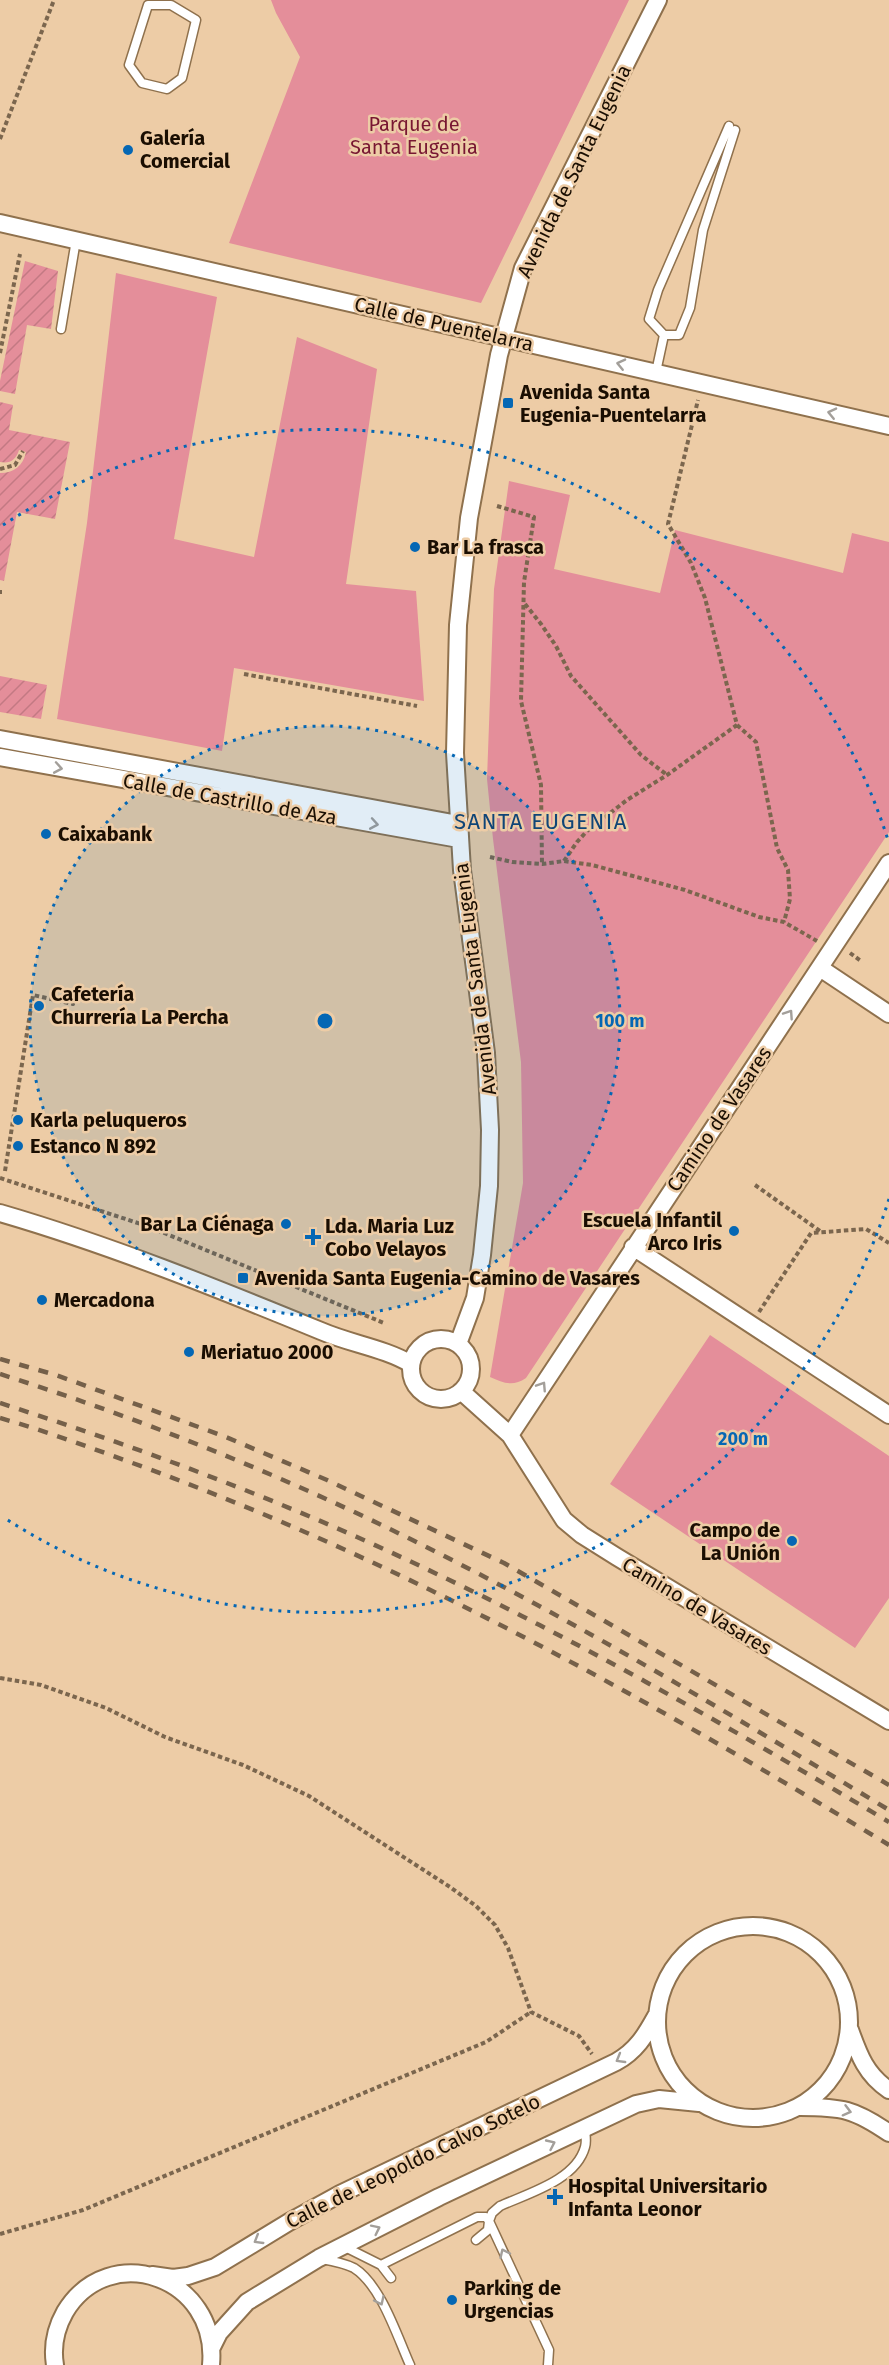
<svg xmlns="http://www.w3.org/2000/svg" width="889" height="2365" font-family="'Fira Sans',sans-serif">
<style>
.park{fill:#e48e9a}
.garden{fill:url(#garden-furrows)}
.lines{fill:none;stroke-linecap:round;stroke-linejoin:round}
.service-casing{stroke:#8f714d;stroke-width:11}
.minor-casing{stroke:#8f714d;stroke-width:20}
.path{stroke:#7b664e;stroke-width:4;stroke-dasharray:4.5 3;stroke-linecap:butt}
.service{stroke:#fff;stroke-width:8}
.minor{stroke:#fff;stroke-width:16}
.rail{stroke:#756049;stroke-width:4.5;stroke-dasharray:10 10;stroke-linecap:butt}
.oneway{stroke:#a39f9a}
.ring{fill:none;stroke:#0567b4;stroke-width:3;stroke-dasharray:3 6}
.poi-dot{fill:#0567b4;stroke:#edcca6;stroke-width:2}
.labels{text-anchor:middle;dominant-baseline:central;stroke-width:5;stroke-linejoin:round;paint-order:stroke}
.park-label{font-size:20px;fill:#781732;stroke:#edcca6}
.poi-label{font-size:20px;font-weight:bold;fill:#1a0e02;stroke:#edcca6;text-anchor:start}
.street-label{font-size:20px;fill:#1a0e02;stroke:#edcca6}
.quarter-label{font-size:22px;letter-spacing:1.5px;fill:#0f4577;stroke:#edcca6}
.centre{fill:#0567b4;stroke:#edcca6;stroke-width:3}
.ring-label{font-size:18px;text-anchor:middle;font-weight:bold;fill:#0567b4;stroke:#edcca6;stroke-width:5;stroke-linejoin:round;paint-order:stroke}
</style>
<defs>
<pattern id="garden-furrows" width="10" height="10" patternUnits="userSpaceOnUse" patternTransform="scale(1.5)"><rect width="10" height="10" fill="#e48e9a"/><path d="M-1 1l2-2M0 10L10 0M9 11l2-2" fill="none" stroke="#c37983"/></pattern>
</defs>
<rect width="100%" height="100%" fill="#edcca6"/>
<path class="park" d="M271,0H629L481,303L229,243L300,57L276,13Z
M116,273L217,297L174,539L254,557L297,337L377,369L346,584L416,591L424,701L234,668L222,751L57,719L87,523Z
M509,481L570,495L554,569L660,593L675,530L843,573L852,533L889,542V832L526,1378C513,1387 503,1383 490,1377L523,1183L521,1062L493,839L487,779L494,589Z
M710,1335L889,1456V1598L855,1648L610,1484Z"/>
<path class="garden" d="M25,261L58,271L51,329L27,325L15,394L0,391V381Z
M0,402L13,405L9,430L70,442L55,519L17,512L4,581L0,580V473C14,473 23,466 26,452L19,450C16,460 10,464 0,462Z
M0,676L47,685L41,719L0,712Z"/>
<g class="lines">
<g class="service-casing">
<path id="service" d="M148,5H171L196,20L182,78L167,89L142,83L129,65Z
M61,329L76,240
M664,335H679L690,308L703,230L735,130
M656,372L664,335L649,319L658,290L729,126
M345,2247L381,2265L477,2217H486L489,2221L488,2230L476,2240
M322,2259C333,2261 344,2263 354,2268C381,2285 397,2336 410,2365
M381,2265L391,2278
M548,2365L549,2350L489,2221L492,2213L500,2206C529,2193 576,2180 585,2147C587,2141 585,2134 585,2128"/>
</g>
<g class="minor-casing">
<path id="minor" d="M0,223L889,426
M0,739L458,824
M0,757L459,839
M820,968L889,1014
M0,1213C110,1245 216,1288 321,1331C351,1344 384,1348 411,1364
M633,1247L889,1415
M411 1369a30 30 0 1 1 60 0a30 30 0 1 1-60 0Z
M458,1344L475,1298L482,1255L489,1186L490,1130L486,1053L462,870L455,753L458,625L469,518L499,355L523,268L658,0
M461,1391L510,1435L564,1520L582,1535L617,1557L889,1721
M510,1435L889,863
M657 2022a96 96 0 1 1 192 0a96 96 0 1 1-192 0Z
M850,2030C859,2055 866,2075 889,2090
M800,2107C842,2107 854,2109 889,2133
M152,2275L173,2278L188,2276L215,2267L289,2222L340,2194L616,2062C636,2051 645,2036 656,2016
M212,2347L219,2333L247,2302L319,2258L439,2197L636,2104L659,2099L699,2103
M55,2365C52,2347 56,2328 65,2312C109,2239 219,2277 211,2365"/>
</g>
<path class="path" d="M0,139L54,0
M0,353L20,254
M0,469L15,465L23,451
M497,506L534,517L524,582L521,701L541,785L542,864
M0,592H2
M525,604L541,624L556,646L571,676L641,755L667,775
M244,674L417,706
M737,725L756,742L777,848L788,870L790,899L784,922
M490,857L512,862L542,864L564,861L592,865L685,890L759,917L784,922L817,941
M564,861L577,842L587,831L627,800L667,775L737,725L705,598L691,563L668,524L698,400
M850,953L861,961
M5,1171L33,995L73,1004L75,990
M0,1178L147,1226L384,1323
M755,1185L820,1231
M759,1312L811,1233L866,1229L889,1243
M0,1678L41,1685L106,1708L165,1737L243,1765L309,1796L450,1887L476,1906L495,1925L508,1948L531,2012L579,2036L592,2054
M0,2234L83,2210L486,2042L531,2012"/>
<use href="#service" class="service"/>
<use href="#minor" class="minor"/>
<path class="rail" d="M0,1359L56,1375L226,1437L327,1480L504,1563L889,1785
M0,1374C135,1417 267,1469 394,1531C564,1614 727,1712 889,1810
M0,1403C121,1442 240,1485 357,1537C541,1619 716,1719 889,1822
M0,1418C49,1432 97,1450 146,1468C410,1565 649,1700 889,1845"/>
</g>
<defs><path id="oneway-chevron" d="M-2-3.5L2.5 0L-2 3.5" fill="none" stroke-width="1.6" stroke-linecap="round" stroke-linejoin="round" transform="scale(1.5)"/></defs>
<g class="oneway">
<use href="#oneway-chevron" transform="translate(621 364) rotate(-167)"/>
<use href="#oneway-chevron" transform="translate(832 413) rotate(-167)"/>
<use href="#oneway-chevron" transform="translate(58 768) rotate(10)"/>
<use href="#oneway-chevron" transform="translate(374 824) rotate(10)"/>
<use href="#oneway-chevron" transform="translate(789 1014) rotate(-56)"/>
<use href="#oneway-chevron" transform="translate(542 1386) rotate(-57)"/>
<use href="#oneway-chevron" transform="translate(620 2059) rotate(150)"/>
<use href="#oneway-chevron" transform="translate(847 2111) rotate(15)"/>
<use href="#oneway-chevron" transform="translate(551 2144) rotate(-25)"/>
<use href="#oneway-chevron" transform="translate(376 2229) rotate(-26)"/>
<use href="#oneway-chevron" transform="translate(258 2240) rotate(149)"/>
<use href="#oneway-chevron" transform="translate(504 2253) rotate(-115)"/>
<use href="#oneway-chevron" transform="translate(380 2301) rotate(65)"/>
</g>
<circle cx="325" cy="1021" r="295" fill="#0567b4" fill-opacity=".12"/>
<g class="ring">
<circle cx="325" cy="1021" r="295"/>
<path d="M889 1199A591 591 0 0 1 3 1517M3 525A591 591 0 0 1 889 843"/>
</g>
<g class="poi-dot">
<circle cx="128" cy="150" r="6"/>
<rect x="502" y="397" width="12" height="12" rx="3"/>
<circle cx="415" cy="547" r="6"/>
<circle cx="46" cy="834" r="6"/>
<circle cx="39" cy="1006" r="6"/>
<circle cx="18" cy="1120" r="6"/>
<circle cx="18" cy="1146" r="6"/>
<circle cx="286" cy="1224" r="6"/>
<circle cx="734" cy="1231" r="6"/>
<path d="M310 1228h6v6h6v6h-6v6h-6v-6h-6v-6h6z"/>
<rect x="237" y="1272" width="12" height="12" rx="3"/>
<circle cx="42" cy="1300" r="6"/>
<circle cx="189" cy="1352" r="6"/>
<circle cx="792" cy="1541" r="6"/>
<path d="M552 2188h6v6h6v6h-6v6h-6v-6h-6v-6h6z"/>
<circle cx="452" cy="2300" r="6"/>
</g>
<g class="labels">
<g class="park-label">
<text x="414" y="124">Parque de<tspan x="414" dy="23">Santa Eugenia</tspan></text>
</g>
<g class="poi-label">
<text x="140" y="138">Galería<tspan x="140" dy="23">Comercial</tspan></text>
<text x="520" y="392">Avenida Santa<tspan x="520" dy="23">Eugenia-Puentelarra</tspan></text>
<text x="427" y="547">Bar La frasca</text>
<text x="58" y="834">Caixabank</text>
<text x="51" y="994">Cafetería<tspan x="51" dy="23">Churrería La Percha</tspan></text>
<text x="30" y="1120">Karla peluqueros</text>
<text x="30" y="1146">Estanco N 892</text>
<text x="722" y="1220" text-anchor="end">Escuela Infantil<tspan x="722" dy="23">Arco Iris</tspan></text>
<text x="274" y="1224" text-anchor="end">Bar La Ciénaga</text>
<text x="325" y="1226">Lda. Maria Luz<tspan x="325" dy="23">Cobo Velayos</tspan></text>
<text x="255" y="1278">Avenida Santa Eugenia-Camino de Vasares</text>
<text x="54" y="1300">Mercadona</text>
<text x="201" y="1352">Meriatuo 2000</text>
<text x="780" y="1530" text-anchor="end">Campo de<tspan x="780" dy="23">La Unión</tspan></text>
<text x="568" y="2186">Hospital Universitario<tspan x="568" dy="23">Infanta Leonor</tspan></text>
<text x="464" y="2288">Parking de<tspan x="464" dy="23">Urgencias</tspan></text>
</g>
<g class="street-label">
<text transform="translate(574 171) rotate(-64)">Avenida de Santa Eugenia</text>
<text transform="translate(444 324) rotate(13)">Calle de Puentelarra</text>
<text transform="translate(230 799) rotate(10)">Calle de Castrillo de Aza</text>
<text transform="translate(475 979) rotate(-97)">Avenida de Santa Eugenia</text>
<text transform="translate(719 1119) rotate(-56)">Camino de Vasares</text>
<text transform="translate(697 1606) rotate(31)">Camino de Vasares</text>
<text transform="translate(413 2161) rotate(-26)">Calle de Leopoldo Calvo Sotelo</text>
</g>
<g class="quarter-label">
<text x="541" y="821">SANTA EUGENIA</text>
</g>
</g>
<circle cx="325" cy="1021" r="9" class="centre"/>
<g class="ring-label">
<text x="620" y="1027">100 m</text>
<text x="743" y="1445">200 m</text>
</g>
</svg>
